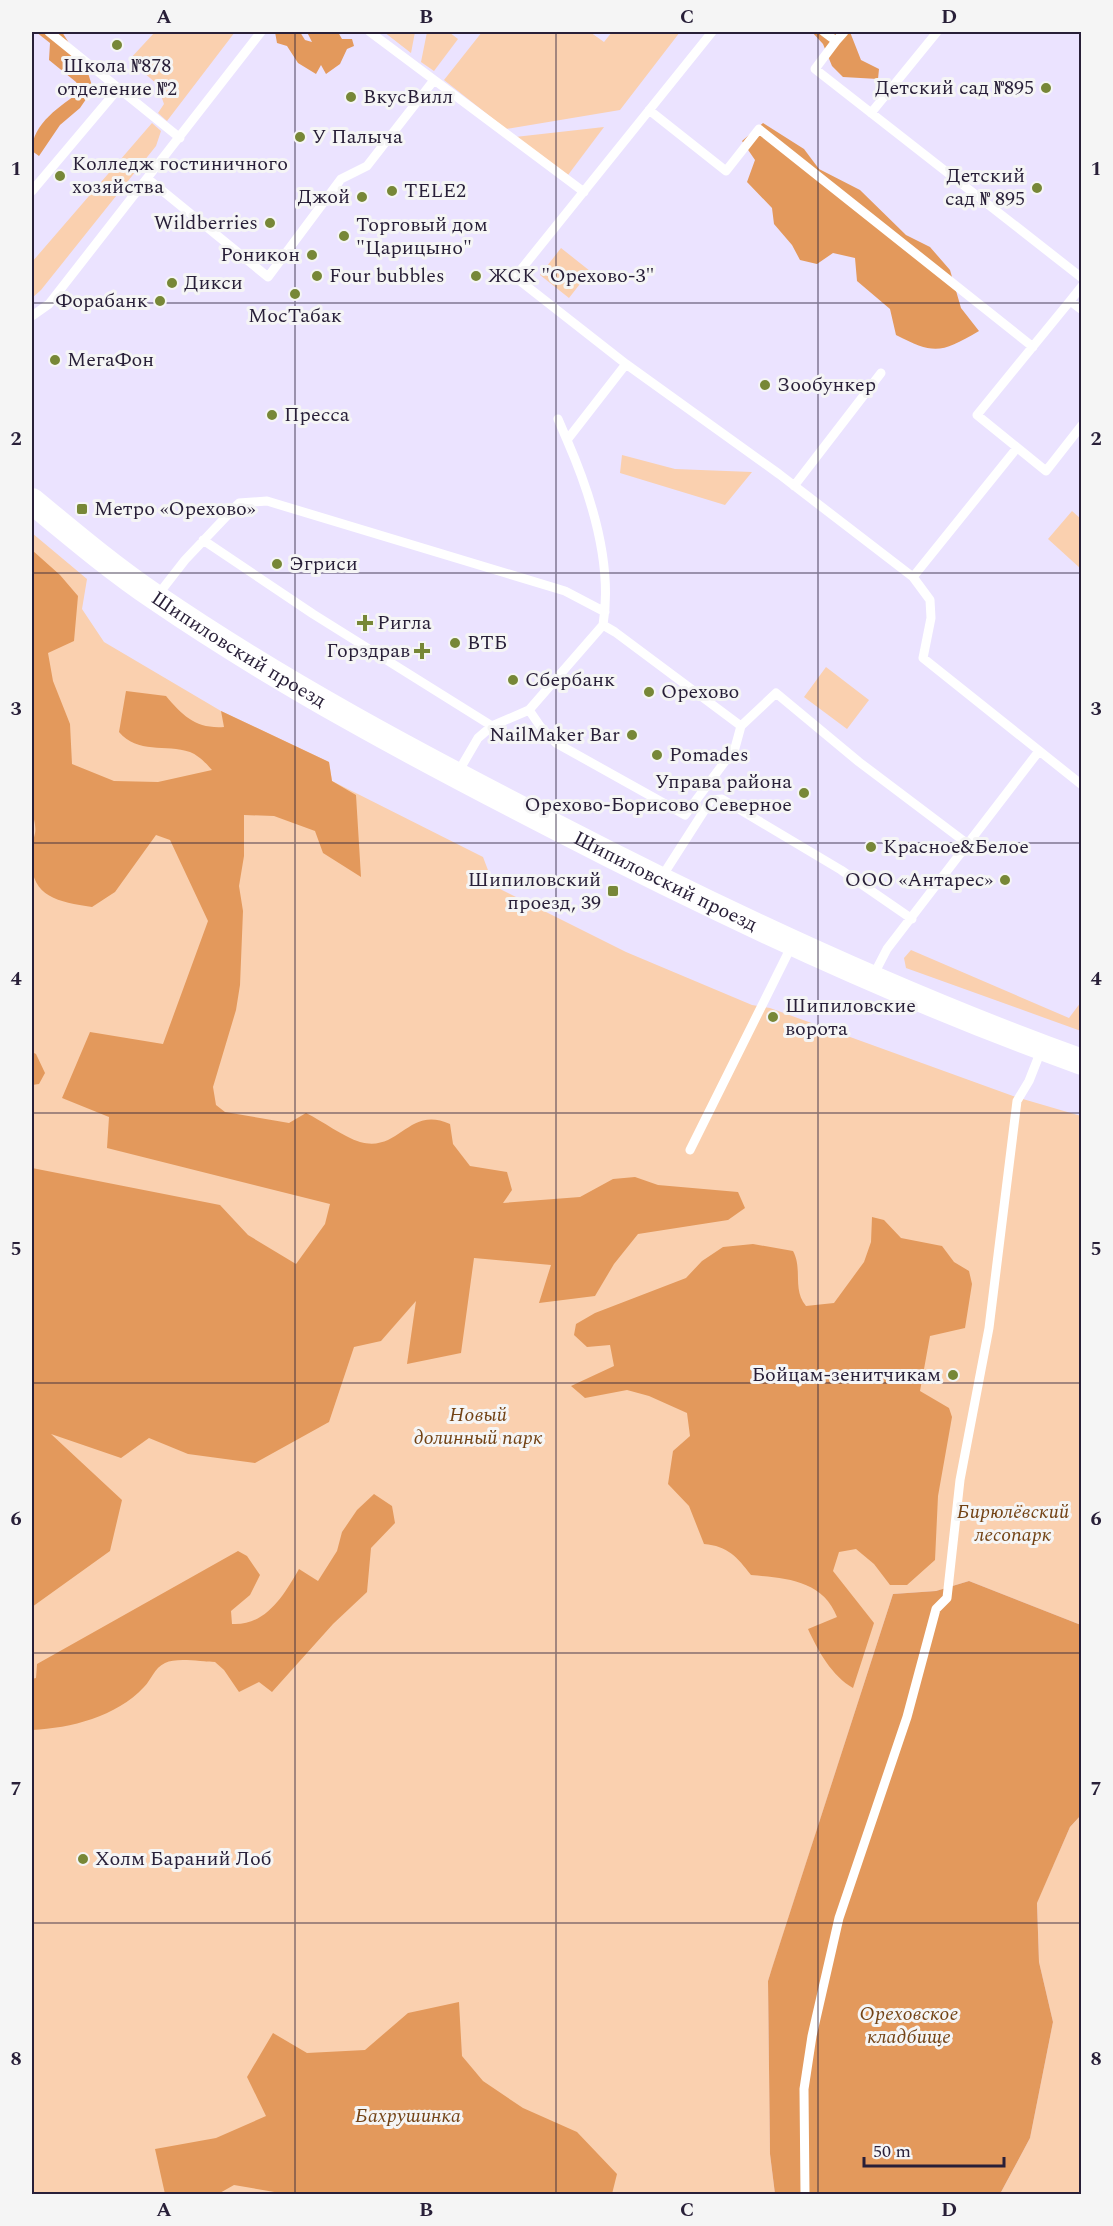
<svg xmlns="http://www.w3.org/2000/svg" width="1113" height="2226" font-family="Spectral,serif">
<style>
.green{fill:#fad0af}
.forest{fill:#e3995c}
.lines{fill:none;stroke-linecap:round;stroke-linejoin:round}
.lane{stroke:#fff;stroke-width:9}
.secondary{stroke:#fff;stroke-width:26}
.grid{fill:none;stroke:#281f38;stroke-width:1.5;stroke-opacity:0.55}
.poi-dot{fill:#778737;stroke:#f5f5f5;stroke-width:2}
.labels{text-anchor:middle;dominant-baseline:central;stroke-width:6;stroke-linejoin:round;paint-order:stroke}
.poi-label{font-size:20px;fill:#281f38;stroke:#f5f5f5;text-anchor:start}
.street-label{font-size:20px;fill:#281f38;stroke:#f5f5f5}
.park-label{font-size:20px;font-style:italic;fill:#734315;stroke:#f5f5f5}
.neatline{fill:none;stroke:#281f38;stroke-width:2}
.grid-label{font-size:20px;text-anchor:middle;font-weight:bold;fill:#281f38}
</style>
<rect width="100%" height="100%" fill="#ebe3ff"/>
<path class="green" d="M155,32H235L167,121L158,113L164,104L157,84L129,60Z
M384,32H415L411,53Z
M427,32H449L458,39L434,71L421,62Z
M482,32H590L604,42L612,32H680L620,110L506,129L444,80Z
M152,123L161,131L156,146L41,290L32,298V262Z
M604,127L568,175L515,137Z
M561,248L590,271L569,298L540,275Z
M622,455L675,469L752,472L725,505L620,473Z
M1072,511L1081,519V569L1048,539Z
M32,533L87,579L82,609L104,642L221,711L329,762L332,781L483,857L494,886L626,952L752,1005L770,1008L1013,1096L1081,1116V1625L969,1581L936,1591L893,1594L768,1981L770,2154L775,2194H32Z
M826,667L869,700L847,729L804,697Z
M911,950L1069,1018L1081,1002V1031L906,968L904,958Z
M1081,1815V2194H1000L1030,2138L1053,2022L1039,1962L1037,1902L1070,1827Z"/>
<path class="forest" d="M32,32H62L88,73L93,89L80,108L60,125L39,156L32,151C32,123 61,106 81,91L76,82L49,60L50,43L36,32L32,34Z
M275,32H300L305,40L312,42L307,32H338L342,39H352L354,46L347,49L340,64L326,74L321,65L316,74L298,63L287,46L277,43Z
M812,32H850L861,60L879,69L878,79L843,77L832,66L823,44Z
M763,123L804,149L819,169L860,190L906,235L930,247L950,270L961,308L979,331C941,353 935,355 896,335L890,309L857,281L855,258L833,253L817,264L800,260L792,245L774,224L772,208L747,182L755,160L742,141Z
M32,550L60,575L78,596L74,641L48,653L53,681L70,724L72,764L114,781L158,782L212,770C207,764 198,755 190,752C166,744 137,754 119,732L126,691L166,696C183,716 196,729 224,727L221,711L329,762L332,781L356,795L361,877L323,853L315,831L274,816L244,815V856L239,886L243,911L240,985L236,1010L213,1087L216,1105L225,1112L289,1123L306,1113C322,1121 344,1137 360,1142C400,1153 408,1105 450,1124L453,1144L470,1166L507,1172L512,1190L503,1203L580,1197L613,1179L635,1177L658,1185L738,1192L745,1208L728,1220L638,1234L614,1264L595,1296L539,1303L551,1265L474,1258L461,1353L407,1364L416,1301L381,1341L354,1347L329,1422L255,1463L188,1454L149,1438L121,1458L51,1434L122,1500L110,1551L32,1607V1168L220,1205L248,1235L296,1264L325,1224L330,1204L107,1148L109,1117L62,1098L90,1032L163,1044L208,921L170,840L156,835L115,892L92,907C56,901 28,897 32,852C33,831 39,837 32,811Z
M32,1052L36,1054L45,1073L39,1084L32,1085Z
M872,1217L884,1220L901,1238L942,1246L954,1262L969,1271L972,1284L965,1328L930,1336L920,1391L949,1408L952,1417L938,1496L935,1560L907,1585H890L874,1564L856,1549L839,1552L833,1571L874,1623L853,1688C832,1676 818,1651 808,1629L837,1617C823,1580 785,1578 751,1575C737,1557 728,1546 704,1544L689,1506L668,1484L673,1451L690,1436L687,1413L649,1396L627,1390L585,1398L571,1386L614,1366L610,1345L587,1347L574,1335L576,1324L595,1313L686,1278L702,1261L723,1247L753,1244L793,1251C803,1269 792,1289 806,1306L834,1303L864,1262L871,1242Z
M374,1494L392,1506L395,1523L371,1548L367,1592L333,1624L272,1692L259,1682L239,1692L224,1670L215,1662C202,1662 177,1657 165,1663C154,1668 152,1679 144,1687C116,1717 71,1728 32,1730V1679L36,1678L37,1664L238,1551L247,1556L260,1575L250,1595L231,1611L232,1624C266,1626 284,1595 299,1569L318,1581L337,1551L342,1532L357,1510Z
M969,1581L1081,1625V1815L1070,1827L1037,1903L1039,1962L1053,2022L1030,2138L1000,2194H775L770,2154L768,1981L772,1968L893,1594L936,1591Z
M459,2002L462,2056L483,2081L523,2108L577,2132L617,2174L612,2194H286L234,2185L218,2194H165L155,2149L216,2138L266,2116L247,2077L273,2033L307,2053L365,2050L408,2013Z"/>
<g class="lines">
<path class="lane" d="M49,32L180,138
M370,32L584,192
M712,32L515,277L626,364L779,474L913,577L930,600L931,618L923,658L1082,785
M824,32L836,41L815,69L1082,278
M836,41L844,32
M649,110L726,171L759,129L1033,347
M871,113L937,32
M148,179L268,277L341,179L367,166L434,80
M32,191L118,89
M1070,301L1082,286
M1082,310L1070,301L977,415L1046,471L1082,425
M32,316L49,304L261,32
M558,419L567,440
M794,486L881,373
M203,540L313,614L492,726
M913,577L1016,449
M157,596L185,560L239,503L267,501L565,591L605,612
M529,710L540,726L556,743L685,815L735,748L741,726L615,632L603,625
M741,726L776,693L859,762L969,845
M457,774L478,738L492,726L529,710L603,625C613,565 591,495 567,440L626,364
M661,878L711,800L722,799L841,870L912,919
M873,976L887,949L1039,751
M690,1150L792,945
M805,2194L804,2089L812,2036L839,1918L907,1717L936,1609L947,1598L960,1480L989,1328L1017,1101L1029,1081L1042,1048"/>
<path class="secondary" id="s1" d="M32,501C72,534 112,568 155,597C282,684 418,756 556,827C726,915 901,997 1082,1062"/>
</g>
<path class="grid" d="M295,32V2194M556,32V2194M818,32V2194M32,303H1082M32,573H1082M32,843H1082M32,1113H1082M32,1383H1082M32,1653H1082M32,1923H1082"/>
<g class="poi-dot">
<circle cx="117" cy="45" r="6"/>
<circle cx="1046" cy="88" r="6"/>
<circle cx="351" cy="97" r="6"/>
<circle cx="300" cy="137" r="6"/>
<circle cx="60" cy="176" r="6"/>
<circle cx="1037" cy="188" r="6"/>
<circle cx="392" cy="191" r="6"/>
<circle cx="362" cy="197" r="6"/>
<circle cx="270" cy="223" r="6"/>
<circle cx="344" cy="236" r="6"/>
<circle cx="312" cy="255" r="6"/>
<circle cx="317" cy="276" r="6"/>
<circle cx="476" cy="276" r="6"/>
<circle cx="172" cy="283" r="6"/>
<circle cx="295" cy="294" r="6"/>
<circle cx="160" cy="301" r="6"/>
<circle cx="55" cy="360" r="6"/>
<circle cx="765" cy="385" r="6"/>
<circle cx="272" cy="415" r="6"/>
<rect x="76" y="503" width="12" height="12" rx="3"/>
<circle cx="277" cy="564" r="6"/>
<path d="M362 614h6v6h6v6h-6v6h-6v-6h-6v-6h6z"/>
<circle cx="455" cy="643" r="6"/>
<path d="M419 642h6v6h6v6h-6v6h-6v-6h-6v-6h6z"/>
<circle cx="513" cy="680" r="6"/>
<circle cx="649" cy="692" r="6"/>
<circle cx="632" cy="735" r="6"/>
<circle cx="657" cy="755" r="6"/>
<circle cx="804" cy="793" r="6"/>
<circle cx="871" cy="847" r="6"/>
<circle cx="1005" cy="880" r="6"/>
<rect x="607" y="885" width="12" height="12" rx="3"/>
<circle cx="773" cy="1017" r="6"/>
<circle cx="953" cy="1375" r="6"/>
<circle cx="83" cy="1859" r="6"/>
</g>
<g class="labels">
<g class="poi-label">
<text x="117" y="66" text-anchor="middle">Школа №878<tspan x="117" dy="23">отделение №2</tspan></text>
<text x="1034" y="88" text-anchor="end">Детский сад №895</text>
<text x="363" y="97">ВкусВилл</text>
<text x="312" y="137">У Палыча</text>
<text x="72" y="164">Колледж гостиничного<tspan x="72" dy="23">хозяйcтва</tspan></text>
<text x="1025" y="176" text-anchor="end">Детский<tspan x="1025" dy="23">сад № 895</tspan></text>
<text x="404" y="191">TELE2</text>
<text x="350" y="197" text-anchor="end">Джой</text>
<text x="258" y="223" text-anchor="end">Wildberries</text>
<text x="356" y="225">Торговый дом<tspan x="356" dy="23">"Царицыно"</tspan></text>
<text x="300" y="255" text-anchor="end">Роникон</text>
<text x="329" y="276">Four bubbles</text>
<text x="488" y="276">ЖСК "Орехово-3"</text>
<text x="184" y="283">Дикси</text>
<text x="148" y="301" text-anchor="end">Форабанк</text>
<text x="295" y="316" text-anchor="middle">МосТабак</text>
<text x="67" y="360">МегаФон</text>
<text x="777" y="385">Зообункер</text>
<text x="284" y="415">Пресса</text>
<text x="94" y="509">Метро «Орехово»</text>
<text x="289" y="564">Эгриси</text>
<text x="377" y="623">Ригла</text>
<text x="467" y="643">ВТБ</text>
<text x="410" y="651" text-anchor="end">Горздрав</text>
<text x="525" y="680">Сбербанк</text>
<text x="661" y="692">Орехово</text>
<text x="620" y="735" text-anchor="end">NailMaker Bar</text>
<text x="669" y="755">Pomades</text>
<text x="792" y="782" text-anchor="end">Управа района<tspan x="792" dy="23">Орехово-Борисово Северное</tspan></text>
<text x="883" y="847">Красное&amp;Белое</text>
<text x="601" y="880" text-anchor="end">Шипиловский<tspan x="601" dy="23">проезд, 39</tspan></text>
<text x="993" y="880" text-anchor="end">ООО «Антарес»</text>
<text x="785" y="1006">Шипиловские<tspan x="785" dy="23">ворота</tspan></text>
<text x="941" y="1375" text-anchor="end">Бойцам-зенитчикам</text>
<text x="95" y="1859">Холм Бараний Лоб</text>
</g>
<g class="street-label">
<text stroke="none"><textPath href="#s1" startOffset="255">Шипиловский проезд</textPath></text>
<text stroke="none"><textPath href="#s1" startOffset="741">Шипиловский проезд</textPath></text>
</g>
<g class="park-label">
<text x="478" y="1415">Новый<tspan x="478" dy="23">долинный парк</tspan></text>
<text x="1013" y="1512">Бирюлёвский<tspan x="1013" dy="23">лесопарк</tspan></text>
<text x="909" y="2014">Ореховское<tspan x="909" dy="23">кладбище</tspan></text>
<text x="408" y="2116">Бахрушинка</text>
</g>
</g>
<rect width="1113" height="2226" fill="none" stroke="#f5f5f5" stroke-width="66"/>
<path d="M864 2157v9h140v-9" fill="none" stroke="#281f38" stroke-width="3"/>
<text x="873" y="2157" font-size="18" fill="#281f38" stroke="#f5f5f5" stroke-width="4.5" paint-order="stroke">50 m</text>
<rect x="33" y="33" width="1047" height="2160" class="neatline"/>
<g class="grid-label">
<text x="164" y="23">A</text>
<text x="426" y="23">B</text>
<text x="687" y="23">C</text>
<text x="949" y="23">D</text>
<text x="16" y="175">1</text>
<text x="1096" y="175">1</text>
<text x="16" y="445">2</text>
<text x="1096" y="445">2</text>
<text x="16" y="715">3</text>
<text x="1096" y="715">3</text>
<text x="16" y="985">4</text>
<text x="1096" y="985">4</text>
<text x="16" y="1255">5</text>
<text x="1096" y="1255">5</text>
<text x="16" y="1525">6</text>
<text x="1096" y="1525">6</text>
<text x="16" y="1795">7</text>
<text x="1096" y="1795">7</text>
<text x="16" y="2065">8</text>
<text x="1096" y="2065">8</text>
<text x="164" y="2216">A</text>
<text x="426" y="2216">B</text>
<text x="687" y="2216">C</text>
<text x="949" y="2216">D</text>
</g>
</svg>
